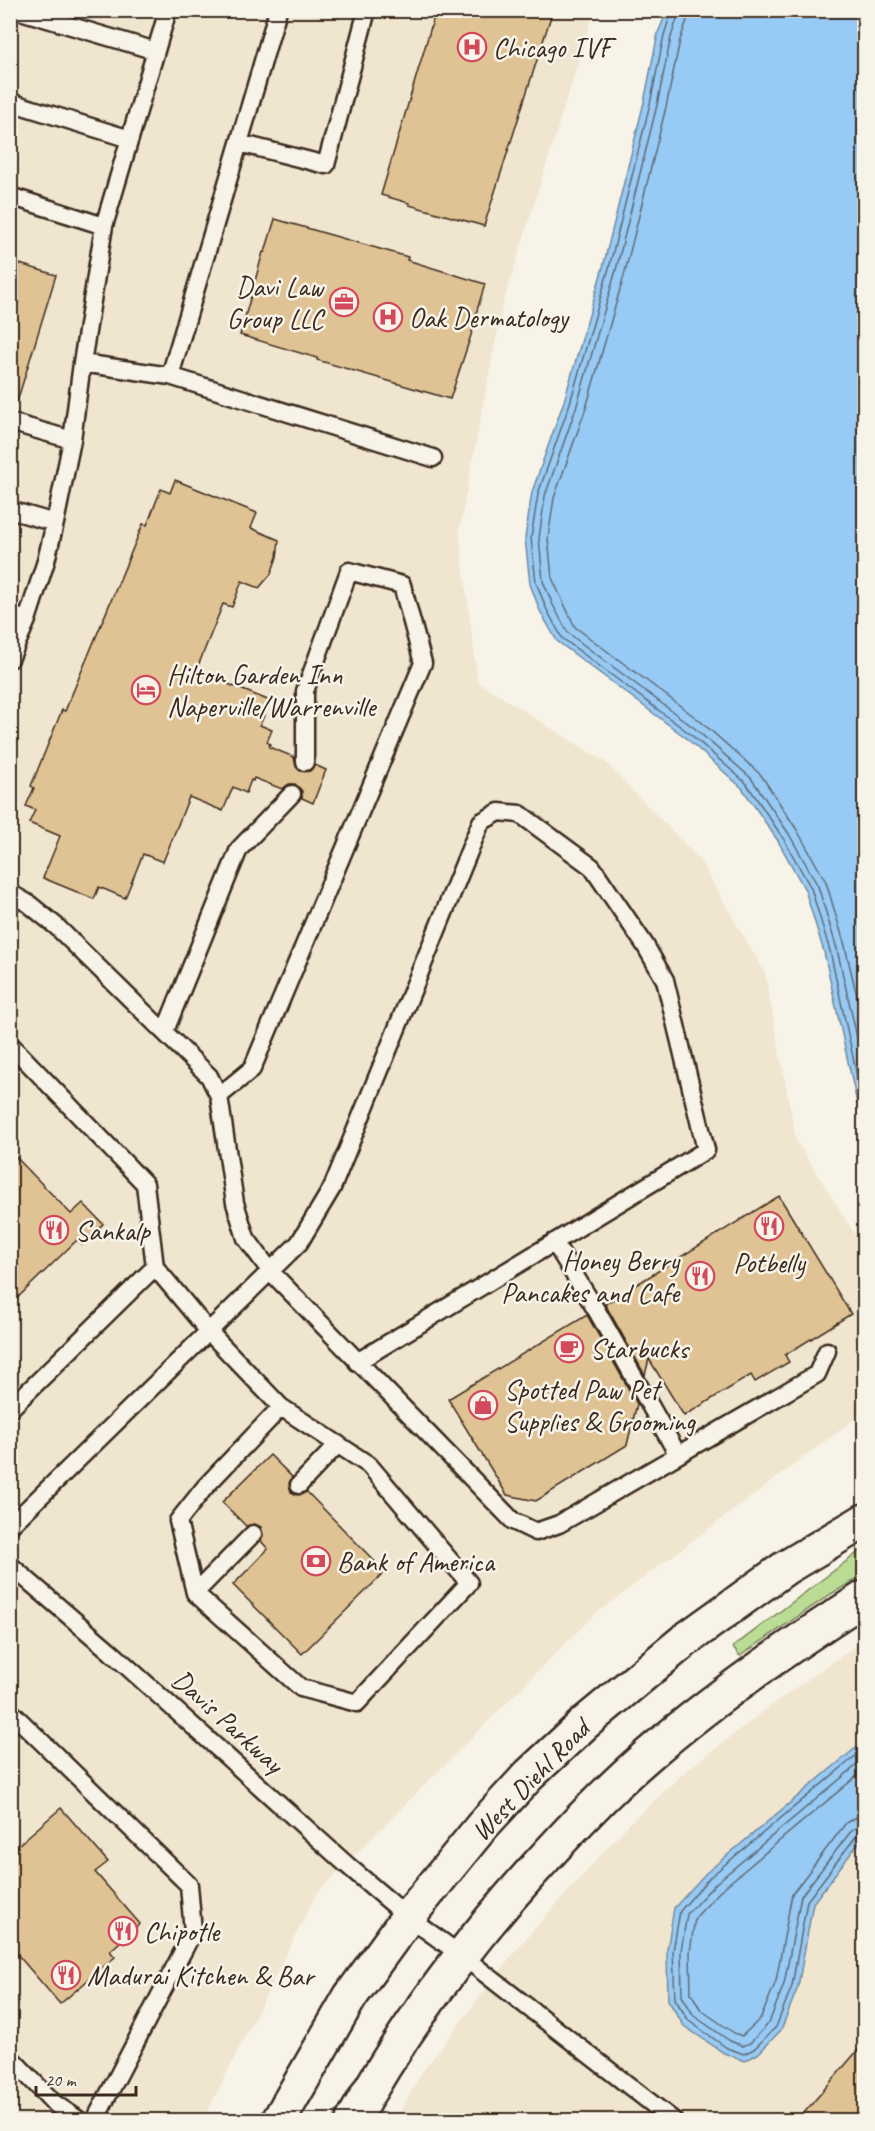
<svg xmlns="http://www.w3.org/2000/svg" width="875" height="2131" font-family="Caveat,sans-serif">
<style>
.built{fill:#f0e5cf}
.green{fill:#bbdc95;stroke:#7b835a;stroke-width:1.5}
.water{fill:#97caf4;stroke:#728a9e;stroke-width:1.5}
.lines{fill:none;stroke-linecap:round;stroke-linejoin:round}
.shore{stroke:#606a74;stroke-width:1.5}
.building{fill:#e0c394;stroke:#3b2a1e;stroke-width:1.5}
.service-casing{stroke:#3b2a1e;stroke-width:21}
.tertiary-casing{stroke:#3b2a1e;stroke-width:38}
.service{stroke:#f7f3e8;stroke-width:16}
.tertiary{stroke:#f7f3e8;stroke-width:33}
.labels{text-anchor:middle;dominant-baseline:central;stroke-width:5;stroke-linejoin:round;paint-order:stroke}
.poi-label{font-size:28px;fill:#3b2a1e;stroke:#f7f3e8;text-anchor:start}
.street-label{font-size:28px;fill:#3b2a1e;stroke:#f7f3e8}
</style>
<rect width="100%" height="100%" fill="#f7f3e8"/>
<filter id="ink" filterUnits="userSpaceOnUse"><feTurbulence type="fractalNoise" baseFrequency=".0167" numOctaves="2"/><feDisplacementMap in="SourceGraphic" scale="12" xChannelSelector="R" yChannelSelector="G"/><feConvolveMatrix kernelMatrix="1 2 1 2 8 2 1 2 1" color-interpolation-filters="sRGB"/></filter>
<g filter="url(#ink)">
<path class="built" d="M11,11H594L502,307L459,531L478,682L605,762L699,859L765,973L796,1140L864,1249V1412L594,1615L317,1893L203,2120H11Z
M864,1640V2120H396L422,2072L521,1944L628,1825L686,1771L776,1702Z"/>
<path class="green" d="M864,1548V1575L831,1594L740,1656L733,1647Z"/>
<path class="water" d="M667,11H864V1135L824,952L805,890L778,841L742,788L685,737L557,641L540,611L530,584L525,538L532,492L564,401L603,267L644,102L658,33Z
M864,1741V1836L813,1903L798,1987L781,2030L758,2054L745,2061L724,2053L684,2026L668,2000L667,1950L674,1908L706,1873Z"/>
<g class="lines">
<path class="shore" d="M672,10L664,35L650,104L609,268L570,403L538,494L531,538L536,582L546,608L562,638L689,733L746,783L783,838L811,888L830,951L864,1108
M680,10L671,37L657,105L616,270L577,405L545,496L539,538L543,581L553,605L568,633L693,727L751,778L789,834L818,886L837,949L864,1068
M689,10L687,20L680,40L666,107L625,272L586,408L554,498L548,538L552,578L575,627L699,720L761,775L797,830L826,882L845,946L864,1026
M864,1749L710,1877L680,1911L673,1951L675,1999L689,2021L727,2048L744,2054L754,2049L776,2027L792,1986L807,1901L857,1835L864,1833
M864,1759L716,1883L687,1914L681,1951L682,1996L694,2016L730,2041L743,2046L750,2043L769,2023L784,1984L801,1896L852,1830L858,1826L864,1825
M864,1770L722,1889L695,1918L690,1952L691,1993L701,2010L734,2033L742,2036L761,2018L776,1981L792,1894L846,1823L854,1818L864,1816"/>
</g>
<path class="building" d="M436,10H553L484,226L409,205V203L381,195Z
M275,219L408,257L407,260L485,284L475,317H477L450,399L317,360V358L240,335L263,252H265Z
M10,261L56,275L17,402L10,401Z
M175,480L257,513L251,528L279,540L277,557L271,574L259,588L242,581L232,607L223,604L196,671L270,701L260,725L272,730L267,742L270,744L269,747L294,757L296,767L300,771H310L315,765L326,770L313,803L302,798V791L295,784H289L282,789L254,778L253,781L251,780L246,793L233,787L223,811L189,797L163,862L143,854L125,898L99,887L94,899L43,878L60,836L29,823L35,810L26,806L34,788L31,786L62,710L65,711L143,524L147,525L161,489L170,493Z
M10,1151L71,1214L83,1203L103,1224L82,1245L77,1240L10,1305Z
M779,1196L851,1314L785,1355L789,1362L755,1382L751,1375L684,1416L649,1359L645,1375L605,1304Z
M587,1315L637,1404L627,1445L536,1501L507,1495L448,1399Z
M270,1455L292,1477L289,1483L291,1492L297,1495L307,1492L385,1572L302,1654L233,1585L268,1549L261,1541L263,1536L261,1527L255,1524L246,1526L222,1502Z
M61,1808L108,1862L95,1872L140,1924L110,1951L115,1957L60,2004L10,1946V1852Z
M864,2043V2121H797Z"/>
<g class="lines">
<g class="service-casing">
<path id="service" d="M17,10L156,51
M278,10L239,143L326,165L367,10
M10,102L130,139
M239,143L170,376L433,458
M10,196L104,226
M82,363L170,376
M10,422L72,440
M10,510L55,523
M10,615L27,620
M10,659L27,620L46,561L55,523L72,440L82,363L104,226L168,10
M10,893L29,904L56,926L209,1076L219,1096L235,1203L246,1238L271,1272L513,1521L536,1532L559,1524L817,1374L827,1351
M165,1031L239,849L292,794
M10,1044L145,1184L155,1267L210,1333L281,1407L369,1465L469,1583L357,1703L301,1688L195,1593L178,1521L205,1487L281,1407
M219,1096L252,1069L423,663L402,585L349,571L305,691V762
M554,1242L598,1313L678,1455
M10,1409L155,1267
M299,1485L338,1444
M10,1526L299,1243L332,1188L481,822L499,812L520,814L592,867L645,945L665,980L706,1150L357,1362
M10,1565L111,1652L347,1865L408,1917L461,1955L673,2120
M195,1593L253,1534
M10,1711L189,1885L193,1932L95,2120
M10,2057L54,2103L79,2120"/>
</g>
<g class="tertiary-casing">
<path id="tertiary" d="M279,2120L350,1997L408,1917L483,1825L529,1775L586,1722L685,1640L785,1568L864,1521
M353,2120C402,2031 462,1950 530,1874C568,1832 605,1792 648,1755C715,1697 789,1646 864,1598"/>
</g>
<use href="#service" class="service"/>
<use href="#tertiary" class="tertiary"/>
</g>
</g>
<defs>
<g id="hospital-ring" transform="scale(1.5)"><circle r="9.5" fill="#f7f3e8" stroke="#d1495b" stroke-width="1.5"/><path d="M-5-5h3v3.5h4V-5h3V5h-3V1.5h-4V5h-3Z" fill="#d1495b"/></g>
<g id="office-ring" transform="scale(1.5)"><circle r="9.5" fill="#f7f3e8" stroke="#d1495b" stroke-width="1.5"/><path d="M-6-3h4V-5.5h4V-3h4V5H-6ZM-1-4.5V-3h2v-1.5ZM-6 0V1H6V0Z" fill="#d1495b"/></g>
<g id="hotel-ring" transform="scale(1.5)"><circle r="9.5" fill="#f7f3e8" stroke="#d1495b" stroke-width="1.5"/><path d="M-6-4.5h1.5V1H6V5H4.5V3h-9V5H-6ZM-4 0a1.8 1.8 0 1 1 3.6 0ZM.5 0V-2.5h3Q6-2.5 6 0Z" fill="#d1495b"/></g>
<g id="restaurant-ring" transform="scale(1.5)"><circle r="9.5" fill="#f7f3e8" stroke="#d1495b" stroke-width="1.5"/><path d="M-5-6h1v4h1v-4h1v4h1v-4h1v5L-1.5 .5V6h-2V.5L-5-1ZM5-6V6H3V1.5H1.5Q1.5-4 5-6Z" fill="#d1495b"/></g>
<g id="cafe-ring" transform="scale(1.5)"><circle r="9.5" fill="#f7f3e8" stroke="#d1495b" stroke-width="1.5"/><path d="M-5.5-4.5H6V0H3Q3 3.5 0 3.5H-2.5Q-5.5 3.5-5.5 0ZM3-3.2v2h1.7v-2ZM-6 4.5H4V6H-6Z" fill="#d1495b"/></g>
<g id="shop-ring" transform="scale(1.5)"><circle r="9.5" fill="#f7f3e8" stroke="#d1495b" stroke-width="1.5"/><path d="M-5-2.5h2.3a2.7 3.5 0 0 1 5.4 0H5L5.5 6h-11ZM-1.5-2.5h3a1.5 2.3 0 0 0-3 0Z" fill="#d1495b"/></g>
<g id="bank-ring" transform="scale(1.5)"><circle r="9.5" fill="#f7f3e8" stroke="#d1495b" stroke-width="1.5"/><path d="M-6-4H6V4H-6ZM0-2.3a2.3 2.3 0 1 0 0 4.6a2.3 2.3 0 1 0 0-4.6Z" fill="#d1495b"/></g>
</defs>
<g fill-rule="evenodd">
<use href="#hospital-ring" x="472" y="47"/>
<use href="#office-ring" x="344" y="302"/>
<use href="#hospital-ring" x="388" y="317"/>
<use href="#hotel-ring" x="146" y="690"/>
<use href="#restaurant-ring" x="769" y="1226"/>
<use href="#restaurant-ring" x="54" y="1230"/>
<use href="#restaurant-ring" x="700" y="1276"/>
<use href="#cafe-ring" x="569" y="1348"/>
<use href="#shop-ring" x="483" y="1405"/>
<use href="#bank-ring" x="316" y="1561"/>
<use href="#restaurant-ring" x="123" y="1931"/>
<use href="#restaurant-ring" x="66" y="1975"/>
</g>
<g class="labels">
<g class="poi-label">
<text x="493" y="47">Chicago IVF</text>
<text x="323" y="286" text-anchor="end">Davi Law<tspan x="323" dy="32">Group LLC</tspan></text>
<text x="409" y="317">Oak Dermatology</text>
<text x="167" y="674">Hilton Garden Inn<tspan x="167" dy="32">Naperville/Warrenville</tspan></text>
<text x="75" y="1230">Sankalp</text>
<text x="679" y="1260" text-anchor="end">Honey Berry<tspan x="679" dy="32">Pancakes and Cafe</tspan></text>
<text x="769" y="1262" text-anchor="middle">Potbelly</text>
<text x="590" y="1348">Starbucks</text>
<text x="504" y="1389">Spotted Paw Pet<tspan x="504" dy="32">Supplies &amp; Grooming</tspan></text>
<text x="337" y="1561">Bank of America</text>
<text x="144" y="1931">Chipotle</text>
<text x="87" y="1975">Madurai Kitchen &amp; Bar</text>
</g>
<g class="street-label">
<text transform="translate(228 1721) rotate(42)">Davis Parkway</text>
<text transform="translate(530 1780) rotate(-46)">West Diehl Road</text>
</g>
</g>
<rect width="875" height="2131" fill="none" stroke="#f7f3e8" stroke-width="36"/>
<rect x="18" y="18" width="839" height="2095" fill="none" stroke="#3b2a1e" stroke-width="2" filter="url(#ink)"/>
<path d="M36 2086v9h100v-9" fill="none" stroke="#3b2a1e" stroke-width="3"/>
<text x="45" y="2086" font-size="18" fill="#3b2a1e" stroke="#f7f3e8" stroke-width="4.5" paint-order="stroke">20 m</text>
</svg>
